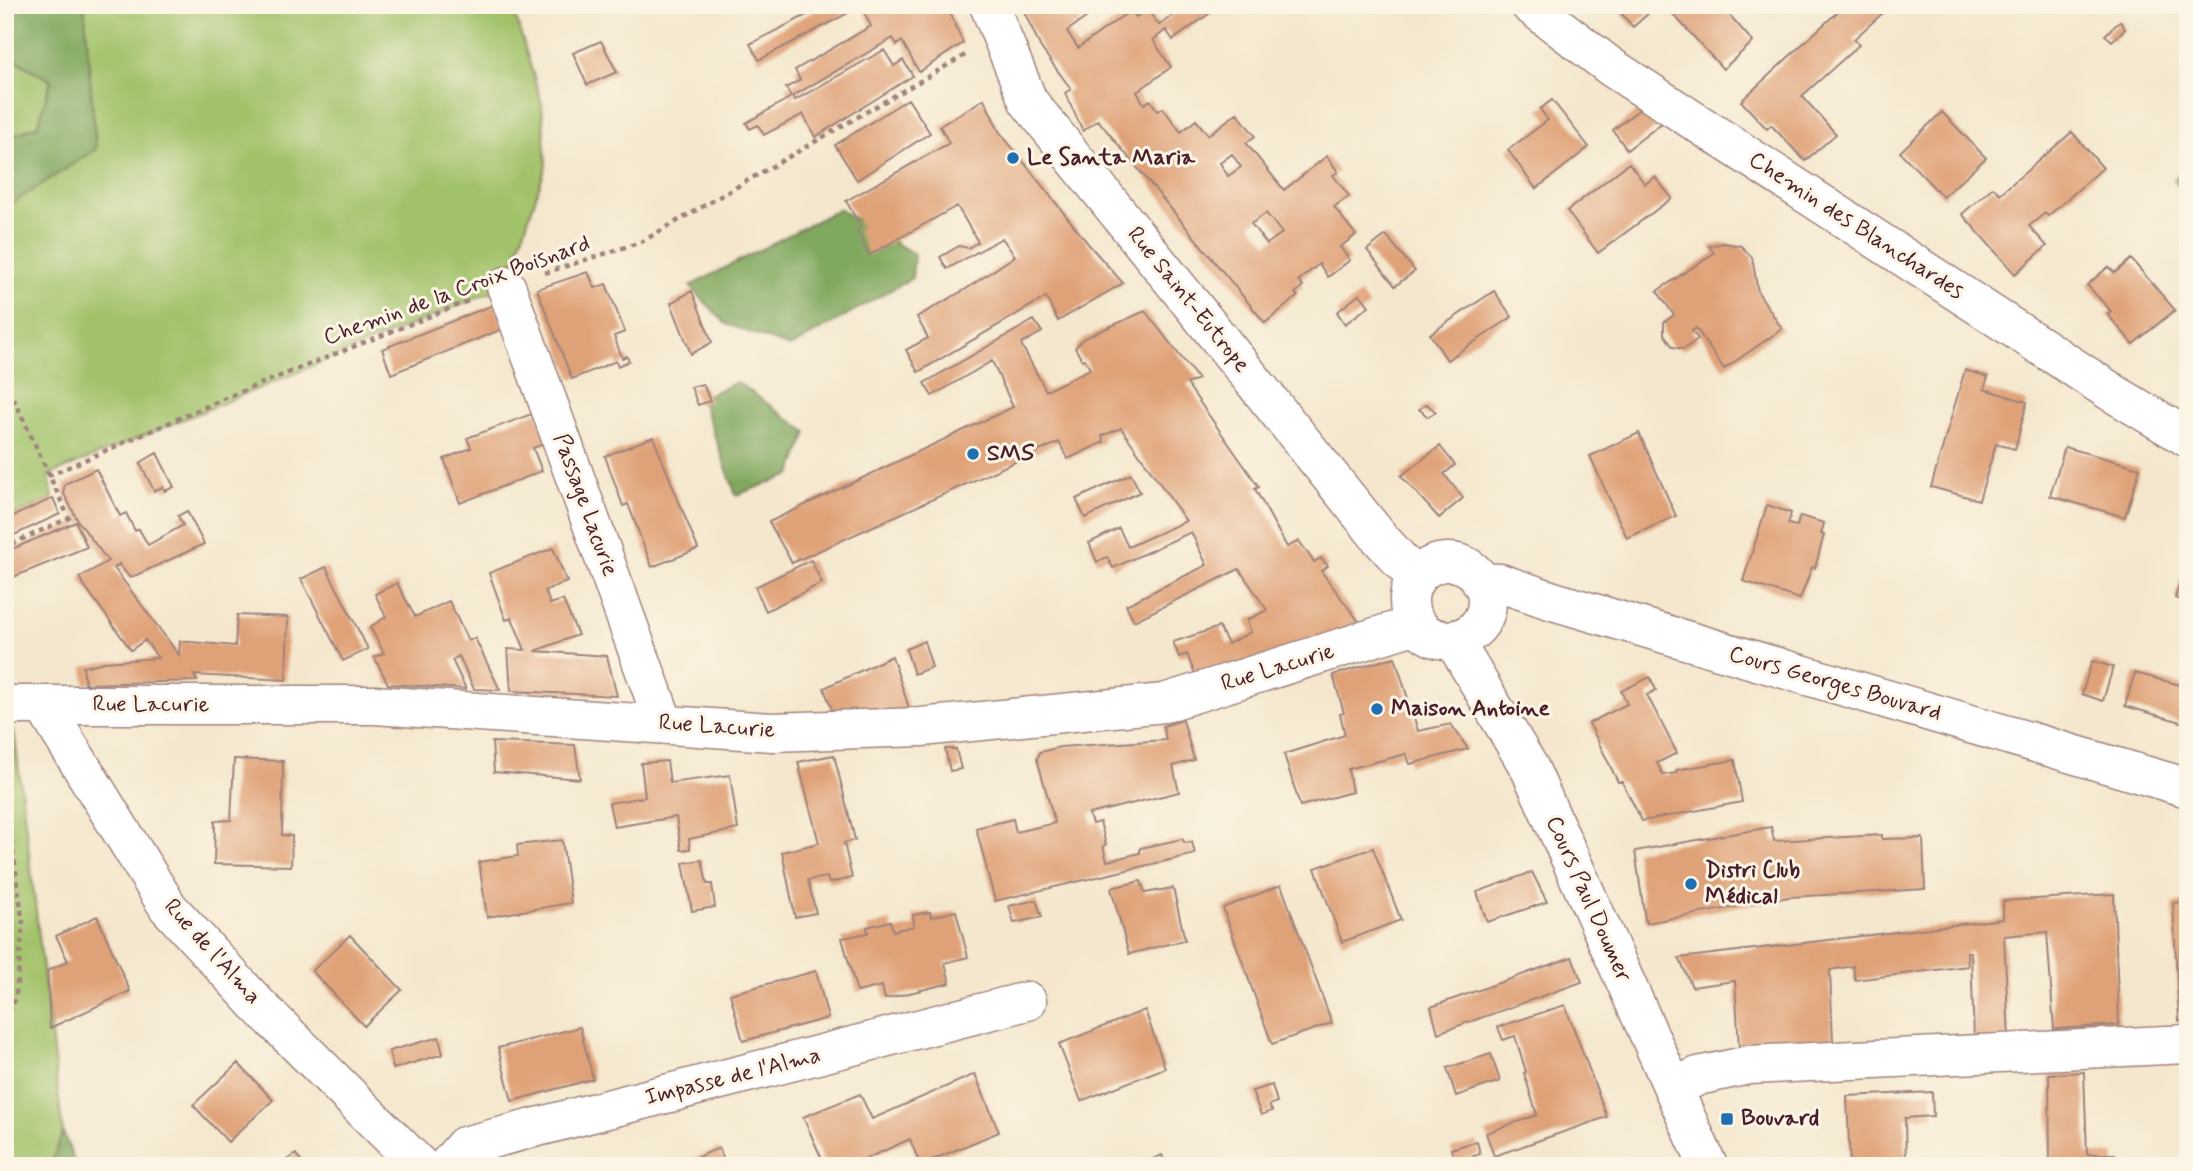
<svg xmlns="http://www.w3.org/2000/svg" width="2193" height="1171" font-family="Mynerve,sans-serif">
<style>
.green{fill:#a2c26a;stroke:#76704a;stroke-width:2}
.forest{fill:#81a85e;stroke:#666444;stroke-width:2}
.building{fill:#dfa177;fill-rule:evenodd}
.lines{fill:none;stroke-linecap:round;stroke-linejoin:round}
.minor-casing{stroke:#9f837c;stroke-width:41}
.path{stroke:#9f837c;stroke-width:4.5;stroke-dasharray:5 5;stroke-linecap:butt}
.minor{stroke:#fff;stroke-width:38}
.poi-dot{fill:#1f6fb2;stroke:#fcf5e5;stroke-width:2.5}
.labels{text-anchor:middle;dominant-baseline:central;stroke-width:6;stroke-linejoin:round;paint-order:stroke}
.poi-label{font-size:23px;font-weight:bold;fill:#4a1f2b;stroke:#fcf5e5;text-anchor:start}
.street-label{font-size:23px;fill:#4a1f2b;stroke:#fcf5e5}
</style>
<rect width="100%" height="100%" fill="#fcf5e5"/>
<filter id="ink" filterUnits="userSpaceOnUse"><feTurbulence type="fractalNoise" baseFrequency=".0143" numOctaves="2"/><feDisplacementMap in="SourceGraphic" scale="14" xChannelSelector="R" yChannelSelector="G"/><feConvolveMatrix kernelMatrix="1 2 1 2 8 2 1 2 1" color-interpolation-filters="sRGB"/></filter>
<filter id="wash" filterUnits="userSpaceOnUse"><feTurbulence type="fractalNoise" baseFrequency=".00686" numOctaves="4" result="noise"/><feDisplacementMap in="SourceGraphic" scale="28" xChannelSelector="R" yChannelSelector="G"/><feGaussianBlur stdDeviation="1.57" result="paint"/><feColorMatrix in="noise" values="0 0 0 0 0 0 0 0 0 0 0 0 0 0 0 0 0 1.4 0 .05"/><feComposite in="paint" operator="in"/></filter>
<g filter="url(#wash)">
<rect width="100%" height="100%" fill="#f4e7cd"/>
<path class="green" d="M84,5H512L542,104L546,166L506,286L49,475L53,498L6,519L12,536L5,540V208L96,149Z
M5,55L51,80L38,125L5,139Z
M5,730H14L67,1166H5V937L9,935L5,907Z"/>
<path class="forest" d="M5,5H84L96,149L5,208V139L38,125L51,80L5,55Z
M2188,166V203L2174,179Z
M839,209L914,254L912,278L790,347L726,324L690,286Z
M737,382L807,432L791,475L736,495L701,398Z
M63,1132L76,1166H50Z"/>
<g id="blocks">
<path class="building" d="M826,5H947L963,43L919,72L902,41L897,45L893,38L793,96L795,100L884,50L894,66L903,60L913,76L903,82L815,137L803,114L764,135L758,125L750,129L746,123L791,97L786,88L800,80L795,70L871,26L861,6L759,60L750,44Z
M1021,5H1104L1067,31L1078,48L1131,10L1136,17L1147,9L1159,25L1187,5H1221L1173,40L1166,30L1153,40L1171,67L1137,92L1144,104L1150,100L1158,111L1163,108L1181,132L1196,120L1208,135L1237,113L1255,136L1246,143L1284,190L1327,156L1338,172L1333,175L1349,196L1334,207L1356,235L1340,247L1350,260L1328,277L1319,264L1298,281L1303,286L1295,293L1298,296L1265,323L1098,120L1083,131L1065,93L1071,89L1041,48ZM1232,154L1241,167L1228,176L1220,163ZM1266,213L1282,233L1267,244L1251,224Z
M1614,5H1658L1633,27Z
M1682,5H1721L1753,42L1723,69L1673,14Z
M1845,5H1880L1885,11L1854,39L1859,45L1802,96L1836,134L1805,161L1771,125L1767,129L1741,101Z
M2120,21L2125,29L2112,41L2105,35Z
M601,41L617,72L587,85L573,53Z
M908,99L930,133L857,180L835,145Z
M984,99L999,131L1090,246L1123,283L1058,321L1046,297L918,372L906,350L928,338L917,317L966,289L1015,256L1002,238L947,269L940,257L959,246L968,248L978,242L957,206L869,255L857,230L861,227L846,201L949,143L940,126Z
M1552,100L1589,147L1536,189L1508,150L1548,120L1540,109Z
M1641,108L1663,122L1627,150L1613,130Z
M1942,112L1986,158L1943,197L1900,152Z
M2072,132L2103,168L2048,216L2045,213L2029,226L2047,246L2015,274L1962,214L1993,187L2000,194Z
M1629,163L1645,184L1655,177L1672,198L1598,253L1567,211Z
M1386,235L1415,271L1395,286L1367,250Z
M1724,243L1741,246L1752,257L1758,292L1782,329L1724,369L1696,328L1692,331L1698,339L1684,349L1673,347L1664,334V322L1674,315L1657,291L1714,253L1709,246Z
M2131,259L2175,310L2133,344L2107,314L2111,311L2087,285L2108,267L2115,273Z
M588,272L595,288L606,284L625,332L614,336L622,358L627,356L629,361L618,366L616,361L572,379L537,289Z
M692,291L712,342L691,354L671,303Z
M1494,291L1512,317L1447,360L1430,334Z
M1360,294L1369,306L1345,324L1337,312Z
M495,304L505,328L391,374L382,349Z
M1145,311L1198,379L1187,384L1259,487L1255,489L1287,547L1299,541L1314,562L1321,558L1328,566L1321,571L1363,627L1197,679L1187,654L1179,657L1173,642L1219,627L1228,644L1251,632L1247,620L1267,610L1239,569L1134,621L1126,605L1207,565L1191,532L1113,568L1107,557L1097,562L1089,543L1119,528L1128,547L1186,521L1121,428L1102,436L1104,442L1068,459L1059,442L792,563L769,522L1013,407L992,361L932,396L924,383L1034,320L1042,332L1021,344L1046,391L1090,369L1085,359L1082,360L1075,348L1084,338Z
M1965,370L1988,377L1984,389L2027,402L2015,449L1996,444L1979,500L1931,487Z
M703,384L710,401L698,405L691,387Z
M1427,404L1436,412L1428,417L1419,409Z
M537,412L549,442L533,448L542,471L460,503L444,459L471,448L467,438Z
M1639,433L1676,516L1627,538L1590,456Z
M653,437L698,549L652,567L628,504L623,506L605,456Z
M1440,446L1455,465L1444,474L1463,498L1439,518L1401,476Z
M2065,447L2140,468L2125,517L2050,496Z
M157,453L174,487L165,491L163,487L154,491L140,463Z
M96,469L120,516L126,513L135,531L139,529L148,545L183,525L178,516L187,511L204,544L130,578L119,564L114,568L179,655L180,641L235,646L237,615L288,617L286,680L194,675L197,681L85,684L83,667L104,662L158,658L145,640L131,650L79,578L108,561L78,521L63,492L65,484Z
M1131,474L1140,492L1085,518L1076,499Z
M53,498L60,514L12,536L5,520Z
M1767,505L1791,513L1788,524L1797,526L1800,516L1824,523L1821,534L1824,535L1815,568L1812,567L1800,599L1743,581Z
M76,522L87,547L11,578L8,573L5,575V552Z
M553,548L567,582L545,590L550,604L563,600L578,635L535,651L607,656L617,696L511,691L508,649L525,650L512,618L506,620L489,573Z
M2187,557L2188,558V602L2175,598Z
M811,560L822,583L766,611L755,587Z
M326,567L368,649L343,661L301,579Z
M397,583L415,617L449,601L468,641L475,638L500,690L474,689L459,656L452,660L466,689L388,684L374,657L384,653L370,627L386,617L375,594Z
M924,641L932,667L914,674L906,649Z
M892,656L910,711L834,715L824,688Z
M1395,657L1418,731L1451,724L1468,749L1410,764L1406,754L1348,769L1352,792L1300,806L1284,754L1345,735L1340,714L1344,713L1333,675Z
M2092,661L2113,667L2103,701L2082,694Z
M2135,673L2188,687V724L2125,706Z
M1650,677L1656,690L1647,695L1677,753L1657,763L1663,775L1677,773L1676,770L1735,760L1742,802L1642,821L1622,782H1618L1589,723L1627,704L1621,691Z
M1183,720L1194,760L1173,766L1179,792L1089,814L1092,824L1100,822L1106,845L1103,846L1107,861L1140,853V848L1182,839L1185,843L1192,842L1195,854L995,901L976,828L1013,819L1016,832L1055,823L1037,759L1040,752L1060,747L1166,740L1163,726Z
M492,742L575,745L580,779L494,772Z
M945,749H956L961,769L950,771Z
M834,755L855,840L844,843L852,878L829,883L827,877L808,880L816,913L795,917L782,852L819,843L798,762Z
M234,759L283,761L282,835L292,836L291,866L214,864L215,821L231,820Z
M667,761L670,783L730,775L738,829L689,839L690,849L681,850L676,817L614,827L609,803L645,797L641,763Z
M1771,827L1774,841L1882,835V839L1923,838L1925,889L1789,897L1647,923L1645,919L1635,851Z
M562,840L571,903L487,917L479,862L518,856L517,845Z
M1373,848L1401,920L1342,942L1315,868Z
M702,860L707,884H712L715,907L692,911L683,863Z
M1532,872L1547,902L1487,922L1477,892Z
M1141,881L1145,893L1173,888L1185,940L1129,954L1111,888Z
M1281,885L1332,1023L1272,1044L1223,908Z
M2114,894L2119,1025L2054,1029L2047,932L2004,936L2009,1038L1974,1040L1971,952H1967L1968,966L1855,980L1853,966L1830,970L1833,1042L1739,1047L1735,981L1692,987L1679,958L2003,919V901Z
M1036,900L1042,917L1014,923L1009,906Z
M2188,902V1021H2179L2173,903Z
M956,911L968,957L945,963L950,983L885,999L882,986L857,992L842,938L868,933L867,927L890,921L893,931L914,926L913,915L930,912L931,917Z
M97,916L130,991L50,1028L47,971L68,961L56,936Z
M350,935L402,990L364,1026L312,971Z
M1572,957L1582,982L1438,1033L1431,1007Z
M816,971L828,1018L743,1041L730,994Z
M1565,1005L1607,1117L1494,1156L1486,1133L1537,1115L1524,1073L1526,1072L1515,1036L1503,1040L1498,1027Z
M1145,1010L1165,1068L1081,1101L1059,1044Z
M580,1027L593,1079L512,1101L498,1048Z
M439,1037L443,1054L393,1069L389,1051Z
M1491,1054L1500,1081L1456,1096L1447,1068Z
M238,1063L273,1100L228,1142L193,1105Z
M2084,1072L2087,1154H2115V1166H2050L2049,1074Z
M975,1074L999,1132L920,1165L910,1139L850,1166H825L803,1117L860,1094L872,1119Z
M1272,1085L1277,1102L1269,1105L1272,1111L1261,1115L1252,1091Z
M1932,1092L1933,1116L1905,1118L1906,1166H1850L1847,1096Z
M1477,1141L1480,1154L1455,1162L1451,1149Z
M719,1148L726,1166H676Z
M296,1154L304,1166H277Z
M1162,1155L1166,1166H1136Z"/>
</g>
</g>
<g filter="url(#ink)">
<use href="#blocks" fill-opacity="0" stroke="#9f837c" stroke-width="2"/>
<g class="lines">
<g class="minor-casing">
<path id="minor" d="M989,5L1028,101L1379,537L1416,578
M1530,5L1611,67L2113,393L2188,438
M506,286L664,724
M1409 601a39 39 0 1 1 78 0a39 39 0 1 1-78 0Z
M1481,582L1500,583L1553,601L2188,788
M1453,639L1530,769L1708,1166
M5,705H374L772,732L921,727L1164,703L1417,624
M44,706L168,907L256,1003L420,1166
M1673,1088L1698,1076L1749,1065L2188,1044
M447,1166L464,1146L1027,1001"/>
</g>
<path class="path" d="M545,273L641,242L967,54
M5,380L69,518L5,547
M48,476L230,396L468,301
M5,640V646
M5,791L23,924L16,995L5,1028"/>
<use href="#minor" class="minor"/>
</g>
</g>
<g class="poi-dot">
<circle cx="1013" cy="158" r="7"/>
<circle cx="973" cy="454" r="7"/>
<circle cx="1377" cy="709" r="7"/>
<circle cx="1691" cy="884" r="7"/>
<rect x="1720" y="1112" width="14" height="14" rx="3.5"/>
</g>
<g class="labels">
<g class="poi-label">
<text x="1027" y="158">Le Santa Maria</text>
<text x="987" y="454">SMS</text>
<text x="1391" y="709">Maison Antoine</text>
<text x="1705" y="871">Distri Club<tspan x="1705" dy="26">Médical</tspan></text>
<text x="1741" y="1119">Bouvard</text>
</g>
<g class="street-label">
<text transform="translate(1856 226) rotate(33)">Chemin des Blanchardes</text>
<text transform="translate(457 291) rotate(-20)">Chemin de la Croix Boisnard</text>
<text transform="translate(1188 300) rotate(51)">Rue Saint-Eutrope</text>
<text transform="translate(585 505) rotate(70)">Passage Lacurie</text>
<text transform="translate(1278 668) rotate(-17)">Rue Lacurie</text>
<text transform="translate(1835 684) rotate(16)">Cours Georges Bouvard</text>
<text x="151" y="705">Rue Lacurie</text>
<text transform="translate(717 727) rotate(4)">Rue Lacurie</text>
<text transform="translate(1588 899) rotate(66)">Cours Paul Doumer</text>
<text transform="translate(212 952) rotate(48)">Rue de l'Alma</text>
<text transform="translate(733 1077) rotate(-14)">Impasse de l'Alma</text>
</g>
</g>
<rect width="2193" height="1171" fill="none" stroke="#fcf5e5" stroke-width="28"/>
</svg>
